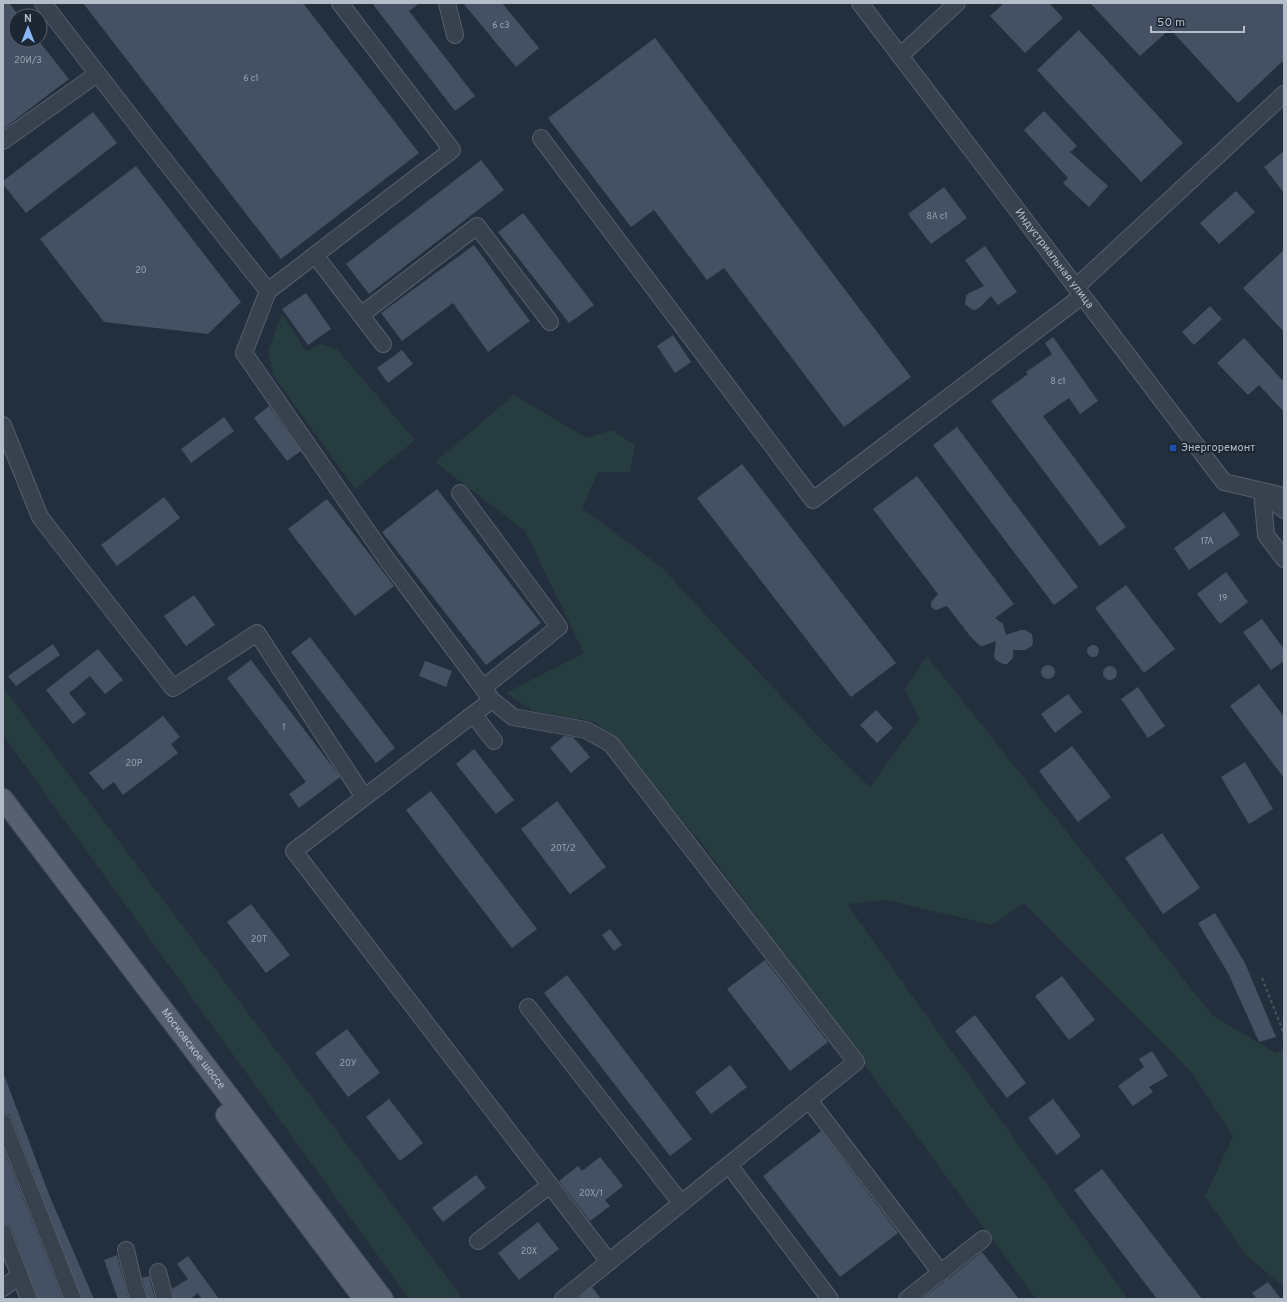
<svg xmlns="http://www.w3.org/2000/svg" width="1287" height="1302" font-family="Overpass,sans-serif">
<style>
.green{fill:#263c3f}
.building{fill:#455162}
.lines{fill:none;stroke-linecap:round;stroke-linejoin:round}
.minor-casing{stroke:#565f6c;stroke-width:18}
.major-casing{stroke:#414a57;stroke-width:22}
.path{stroke:#44595c;stroke-width:2;stroke-dasharray:3 3;stroke-linecap:butt}
.minor{stroke:#38414e;stroke-width:16}
.major{stroke:#56606e;stroke-width:20}
.transit-dot{fill:#1a4fb4;stroke:#1d2633;stroke-width:1.5}
.labels{text-anchor:middle;dominant-baseline:central;stroke-width:4;stroke-linejoin:round;paint-order:stroke}
.number-label{font-size:9px;fill:#98a1af}
.street-label{font-size:11px;fill:#b4bcc9;stroke:#1d2633}
.poi-label{font-size:11px;fill:#b4bcc9;stroke:#1d2633;text-anchor:start}
</style>
<rect width="100%" height="100%" fill="#242f3e"/>
<path class="green" d="M282,314L306,351L321,344L337,349L415,440L355,489L273,375L268,351Z
M514,395L587,438L612,430L635,445L630,472H598L582,508L661,567L819,737L870,787L919,719L905,689L927,656L1212,1015L1276,1053L1284,1050V1287L1246,1255L1205,1196L1233,1136L1192,1073L1024,903L992,925L887,900L847,904L1128,1299H1036L704,846L596,722L533,711L506,693L584,653L525,531L435,462Z
M3,687L463,1299H409L3,735Z"/>
<path class="building" d="M3,3H9L16,12V40H38L69,79L3,129Z
M83,3H303L419,153L281,259Z
M372,3H420L409,11L475,96L455,111Z
M463,3H502L539,48L516,67Z
M1004,3H1049L1063,18L1025,53L990,16Z
M1090,3H1284V60L1238,103L1170,29L1140,56Z
M1079,30L1183,143L1141,182L1037,70Z
M655,38L911,377L844,427L724,268L707,280L654,210L631,227L548,118Z
M1044,111L1077,146L1070,152L1108,186L1089,207L1063,183L1068,178L1024,130Z
M93,112L117,143L26,213L3,184V181Z
M1284,151V193L1264,167Z
M481,160L504,190L369,294L346,264Z
M136,166L241,302L208,334L104,322L40,239Z
M944,187L967,218L931,244L908,214Z
M1236,191L1255,212L1219,244L1200,223Z
M523,213L594,305L569,323L498,232Z
M474,245L530,321L488,352L453,303L402,341L381,313Z
M985,246L1017,292L998,305L991,296L979,308L975,310L971,309L965,304L966,296L969,293L984,286L965,260Z
M1284,250V332L1243,288Z
M306,293L331,329L308,345L282,309Z
M1210,306L1222,319L1194,345L1182,332Z
M673,335L691,362L675,373L657,346Z
M1053,337L1098,401L1080,414L1069,398L1043,416L1126,527L1100,546L991,401L1028,374L1026,372L1052,354L1045,343Z
M1244,338L1284,382V412L1259,385L1248,395L1217,363Z
M402,350L413,364L388,383L377,368Z
M269,406L301,451L287,461L254,418Z
M224,417L234,431L191,463L181,449Z
M957,427L1078,587L1054,605L933,445Z
M742,464L896,663L851,697L697,498Z
M917,476L1014,604L995,618L1003,624L1006,635L1021,630H1025L1032,634L1033,642L1032,646L1025,650H1013V658L1007,664H1003L996,660L994,656L996,641L983,646L979,645L970,636L947,606L936,610L931,607V602L938,594L873,509Z
M437,489L541,623L486,665L382,532Z
M164,497L180,518L117,566L101,545Z
M327,499L394,586L355,616L288,529Z
M1224,512L1240,535L1189,570L1174,548Z
M1226,572L1248,602L1220,624L1197,594Z
M1126,585L1175,649L1144,673L1095,608Z
M194,595L215,625L186,646L164,616Z
M1262,619L1284,649V661L1271,670L1243,632Z
M310,637L395,748L376,763L291,652Z
M53,644L60,655L16,686L8,676Z
M1087 651a6 6 0 1 1 12 0a6 6 0 1 1-12 0Z
M98,649L123,680L105,694L90,676L69,693L86,714L73,724L46,690Z
M251,660L332,766L340,777L299,808L289,794L306,782L227,678Z
M425,661L452,671L446,687L419,676Z
M1041 672a7 7 0 1 1 14 0a7 7 0 1 1-14 0Z
M1103 673a7 7 0 1 1 14 0a7 7 0 1 1-14 0Z
M1259,684L1284,717V778L1230,706Z
M1138,687L1165,726L1148,738L1121,699Z
M1068,694L1082,712L1055,733L1041,714Z
M876,710L893,728L877,743L860,725Z
M163,716L180,737L171,744L178,753L123,795L114,782L103,790L89,773Z
M564,736L573,737L590,757L571,773L550,748Z
M1072,746L1111,797L1078,822L1039,771Z
M474,749L514,800L496,814L456,764Z
M1245,762L1273,809L1249,824L1221,777Z
M431,791L537,929L512,948L406,810Z
M557,801L606,867L570,894L521,829Z
M1162,833L1200,888L1163,914L1125,858Z
M251,904L290,955L266,973L227,922Z
M1215,913L1245,963L1276,1037L1259,1042L1228,973L1198,923Z
M610,929L622,945L614,951L602,935Z
M765,960L828,1042L790,1071L727,989Z
M567,975L692,1139L670,1156L544,993Z
M1062,976L1095,1020L1069,1040L1035,996Z
M975,1015L1026,1083L1007,1098L955,1031Z
M347,1029L380,1073L348,1097L315,1053Z
M1152,1051L1168,1076L1149,1087L1153,1092L1133,1106L1118,1086L1144,1067L1139,1059Z
M730,1065L747,1087L711,1114L695,1092Z
M3,1075H4L50,1197L94,1299H82L12,1119L9,1114L3,1113Z
M389,1099L423,1143L400,1161L366,1117Z
M1053,1099L1081,1136L1057,1155L1028,1118Z
M821,1131L898,1233L840,1277L763,1176Z
M3,1148L63,1299H38L12,1230L9,1225L4,1224L3,1220Z
M600,1157L623,1186L605,1200L610,1206L590,1221L559,1181L578,1166L582,1171Z
M1102,1169L1202,1299H1157L1074,1190Z
M476,1175L486,1188L443,1222L432,1208Z
M538,1222L559,1249L519,1280L498,1253Z
M982,1252L1019,1299H922L947,1280Z
M117,1255L126,1291L129,1299H118L104,1260Z
M188,1256L219,1299H202L198,1293L190,1299H174L172,1289L188,1279L177,1264Z
M149,1276L155,1299H148L144,1286L142,1278Z
M1268,1282L1281,1299H1257L1252,1293Z
M592,1287L601,1299H578Z"/>
<g class="lines">
<g class="minor-casing">
<g id="minor">
<path d="M43,3L158,152L268,291L244,353L388,561L492,700L513,717L586,730L611,744L856,1062L563,1299"/>
<path d="M447,3L455,35"/>
<path id="s1" d="M860,3L1224,482L1284,496"/>
<path d="M900,56L957,3"/>
<path d="M541,138L813,500L1082,296"/>
<path d="M3,141L97,74"/>
<path d="M315,255L383,344"/>
<path d="M1076,287L1284,94"/>
<path d="M268,291L452,150L340,3"/>
<path d="M361,315L477,226L550,322"/>
<path d="M3,425L40,517L173,688L257,633L364,797"/>
<path d="M1262,492L1266,535L1284,559"/>
<path d="M460,493L559,627L483,688"/>
<path d="M1263,493L1284,510"/>
<path d="M492,700L294,851L609,1262"/>
<path d="M473,714L494,741"/>
<path d="M528,1007L681,1203"/>
<path d="M809,1100L941,1273"/>
<path d="M3,1122L73,1299"/>
<path d="M729,1165L830,1299"/>
<path d="M3,1233L29,1299"/>
<path d="M478,1241L550,1185"/>
<path d="M126,1250L135,1289L139,1299"/>
<path d="M158,1272L165,1299"/>
<path d="M3,1288L20,1275"/>
<path d="M907,1299L983,1239"/>
</g>
</g>
<g class="major-casing">
<g id="major">
<path id="s2" d="M3,799L383,1299"/>
<path d="M226,1115L364,1299"/>
</g>
</g>
<path class="path" d="M1262,978L1281,1026L1284,1037"/>
<use href="#minor" class="minor"/>
<use href="#major" class="major"/>
</g>
<rect class="transit-dot" x="1169" y="444" width="8" height="8" rx="2"/>
<g class="labels">
<g class="number-label">
<text x="501" y="25">6 с3</text>
<text x="28" y="60">20И/3</text>
<text x="251" y="78">6 с1</text>
<text x="937" y="216">8А с1</text>
<text x="141" y="270">20</text>
<text x="1058" y="381">8 с1</text>
<text x="1207" y="541">17А</text>
<text x="1223" y="598">19</text>
<text x="284" y="727">1</text>
<text x="134" y="763">20Р</text>
<text x="563" y="848">20Т/2</text>
<text x="259" y="939">20Т</text>
<text x="348" y="1063">20У</text>
<text x="591" y="1193">20Х/1</text>
<text x="529" y="1251">20Х</text>
</g>
<g class="street-label">
<text stroke="none"><textPath href="#s1" startOffset="321">Индустриальная улица</textPath></text>
<text stroke="none"><textPath href="#s2" startOffset="314">Московское шоссе</textPath></text>
</g>
<g class="poi-label">
<text x="1181" y="448">Энергоремонт</text>
</g>
</g>
<rect width="1287" height="1302" fill="none" stroke="#b4bcc9" stroke-width="8"/>
<g transform="translate(28 28)"><circle r="19" fill="#1d2633" stroke="#59626f"/>
<path d="M0-3L7 15L0 10L-7 15Z" fill="#8ab4f8"/>
<text y="-6" font-size="11" font-weight="bold" text-anchor="middle" fill="#b4bcc9">N</text>
</g>
<path d="M1151 26v6h93v-6" fill="none" stroke="#b4bcc9" stroke-width="2"/>
<text x="1157" y="26" font-size="12" fill="#b4bcc9" stroke="#1d2633" stroke-width="3" paint-order="stroke">50 m</text>
</svg>
